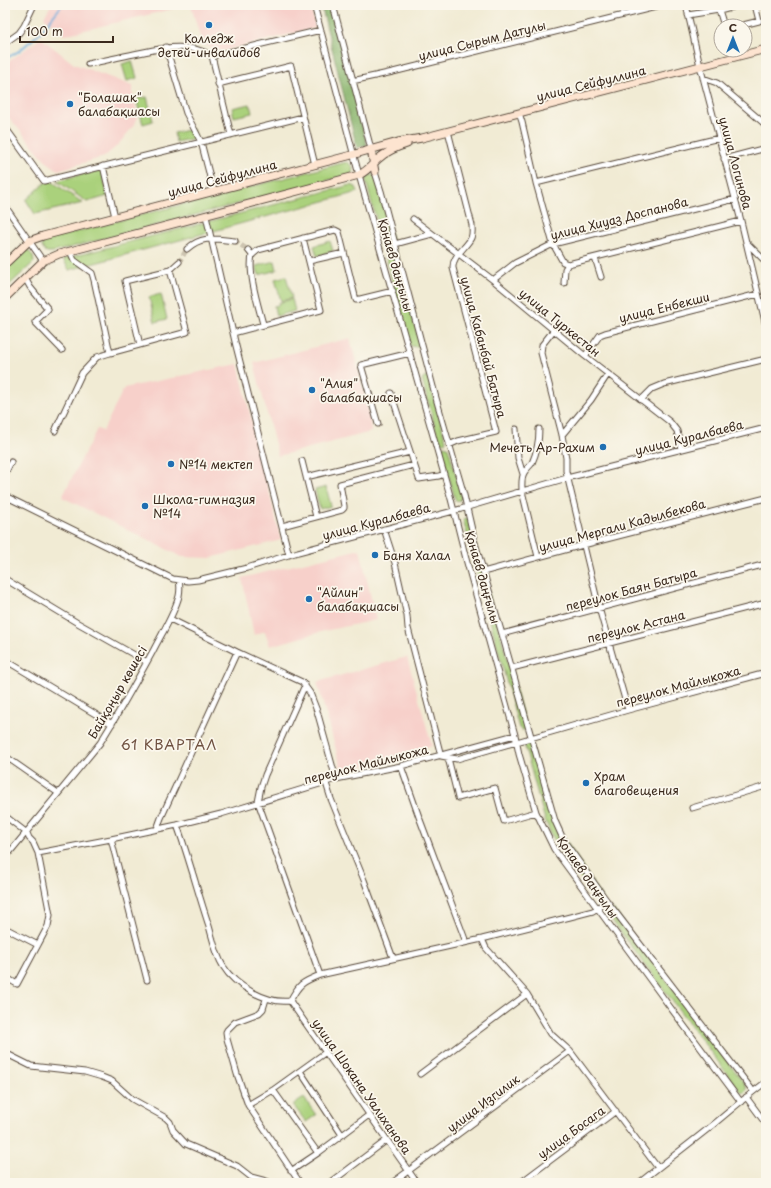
<svg xmlns="http://www.w3.org/2000/svg" width="771" height="1188" font-family="'Playpen Sans',sans-serif">
<style>
.built{fill:#f7d0ca}
.green{fill:#aad17b;stroke:#727e4c}
.forest{fill:#87b36b;stroke:#616e44}
.lines{fill:none;stroke-linecap:round;stroke-linejoin:round}
.stream{stroke:#65a8da;stroke-width:2}
.street-tunnel{stroke:#cdc4b0;stroke-width:5;stroke-dasharray:5 2.5;stroke-linecap:butt}
.street-casing{stroke:#564739;stroke-width:7}
.secondary-casing{stroke:#564739;stroke-width:9}
.street{stroke:#fff;stroke-width:5}
.secondary{stroke:#fde4d0;stroke-width:7}
.poi-dot{fill:#1f6fb2;stroke:#fbf7ec;stroke-width:1.5}
.labels{text-anchor:middle;dominant-baseline:central;stroke-width:3.5;stroke-linejoin:round;paint-order:stroke}
.poi-label{font-size:12px;fill:#3b2a1e;stroke:#fbf7ec;text-anchor:start}
.street-label{font-size:12px;fill:#3b2a1e;stroke:#fbf7ec}
.quarter-label{font-size:14px;letter-spacing:1px;fill:#6f5140;stroke:#fbf7ec}
</style>
<rect width="100%" height="100%" fill="#fbf7ec"/>
<filter id="ink" filterUnits="userSpaceOnUse"><feTurbulence type="fractalNoise" baseFrequency=".025" numOctaves="2"/><feDisplacementMap in="SourceGraphic" scale="8" xChannelSelector="R" yChannelSelector="G"/><feConvolveMatrix kernelMatrix="1 2 1 2 8 2 1 2 1" color-interpolation-filters="sRGB"/></filter>
<filter id="wash" filterUnits="userSpaceOnUse"><feTurbulence type="fractalNoise" baseFrequency=".012" numOctaves="4" result="noise"/><feDisplacementMap in="SourceGraphic" scale="16" xChannelSelector="R" yChannelSelector="G"/><feGaussianBlur stdDeviation="0.9" result="paint"/><feColorMatrix in="noise" values="0 0 0 0 0 0 0 0 0 0 0 0 0 0 0 0 0 1.4 0 .05"/><feComposite in="paint" operator="in"/></filter>
<g filter="url(#wash)">
<rect width="100%" height="100%" fill="#f1ebd4"/>
<path class="built" d="M51,5H189L64,35L44,17Z
M191,5H310L316,28L222,51L202,44Z
M41,38L74,64L133,86V95L137,116L135,124L118,145L104,157L58,170L47,162L5,113V64Z
M350,338L370,417L371,432L278,456L254,363Z
M238,364L281,540L210,558L182,557L62,497L97,429L103,431L124,388Z
M360,549L376,620L324,631L270,646L265,631L254,635L242,578Z
M407,657L432,746L342,771L317,682Z"/>
<path class="green" d="M132,61L137,78L127,81L122,64Z
M147,97L153,121L143,124L136,99Z
M250,104L252,113L234,117L232,108Z
M193,129L195,138L176,142L174,133Z
M348,162L353,167L352,174L53,252H45L42,247C41,241 47,240 52,238L343,163Z
M101,169L108,196L87,202L57,181Z
M368,175H373L376,178L420,345L417,347L411,346L409,343L366,181V178Z
M51,181L83,203L35,214L26,200L45,183Z
M351,185L356,187L358,192L69,270L63,259Z
M330,241L333,251L317,256L314,246Z
M26,248L33,256L34,262L5,289V268Z
M275,261L277,270L259,275L256,266Z
M286,276L292,298L281,301L275,279Z
M161,294L167,319L155,322L149,297Z
M292,299L295,311L276,316L274,306L279,305L278,303Z
M425,376L428,377L446,441L443,443L439,441L422,380Z
M444,446L448,447L462,496L460,500L457,501L455,499L442,450Z
M326,487L331,506L320,509L315,490Z
M468,518L526,727L524,730H522L519,728L463,519Z
M526,742L530,743L553,820L603,899L600,902L597,900L566,859L551,834L545,820L524,744Z
M610,909L614,910L746,1086L747,1090L745,1092L742,1093L740,1091L610,918L607,913Z
M304,1098L316,1115L306,1122L293,1105Z"/>
<path class="forest" d="M321,5H331L367,145L357,148Z"/>
<g class="lines">
<path class="stream" d="M5,59L19,51L40,33L62,5"/>
</g>
</g>
<g filter="url(#ink)">
<g class="lines">
<path class="street-tunnel" d="M235,241L248,250
M179,262L187,249"/>
<g class="street-casing">
<path id="street" d="M314,5L359,175L451,499L466,559L515,735L519,754L536,812L554,849L667,1003L741,1102
M333,5L371,149
M686,5L700,66L741,221L766,326
M719,10L724,26
M688,15L719,10L740,5
M739,26L759,21L755,5
M5,43L19,33L24,26L34,5
M166,47L186,113L201,142L209,173L213,192
M212,56L231,135
M88,64C103,61 119,57 134,54C160,49 187,41 212,56L321,30
M703,78L717,83L766,125
M352,81L393,72L664,5
M218,84L291,66L315,165
M519,113L522,122L536,183L553,244L563,262L568,264L741,221
M5,127L44,181L303,117
M448,131L472,225C472,229 473,234 471,238C466,248 452,256 453,268L496,432L458,441L449,445
M724,159L766,148
M103,166L115,217
M375,172L381,191L436,398L464,495L475,543L502,634L555,821L564,841L607,901L753,1091
M536,183L719,138
M5,206L43,261
M206,216L236,346L289,555
M413,219L493,280L585,356L670,422L677,431L681,449
M746,242L766,262
M395,244L432,234
M187,249C202,235 216,239 235,241
M248,250L252,255
M70,251L74,260L92,273L94,280L110,353
M595,258L601,277
M309,261L344,253
M25,278L30,287L48,309L35,322L62,350
M493,280L515,263L553,244L735,199
M564,283L565,269L568,264
M263,324C258,305 248,274 252,255L258,250L335,230L339,232L356,300L393,291
M553,331L542,345L541,353L562,435L566,458V471L599,608L628,710
M233,333L321,310L303,238
M140,345L125,281L170,270L179,262
M585,356L600,335L605,333L758,294
M391,393L419,479L439,476L444,474
M641,400L652,389L664,384L766,359
M378,424L361,365L410,353
M516,429L518,458L523,474
M55,431L82,373L97,357L110,353L187,332L170,270
M562,435L591,400L608,374
M302,461L316,517
M5,474L11,462
M306,477L410,452
M5,496L173,579L188,581L198,580L247,568L298,552L461,509L567,478L766,428
M282,526L342,510L344,508V506L340,484L414,465
M384,529L395,563L402,594L407,616L408,628L441,756
M538,557L522,491C522,485 521,478 524,473C526,469 530,466 532,463C537,452 539,441 539,429
M483,572L583,545L766,498
M5,579L76,622L147,662
M170,619L237,652L302,682L310,693L317,711L336,779
M502,634L766,564
M5,660L112,724
M512,668L766,603
M305,685L265,775L261,787L258,802L320,975
M5,756L58,793
M441,756L457,759L628,710L766,673
M448,758L458,798L495,788L504,821L536,812
M401,766L419,817L466,942
M326,783L331,799L364,880L393,958
M692,808L766,786
M5,816L27,833L29,838L33,842L38,853L50,915L48,926L17,984L5,977
M177,825C189,858 198,893 209,926C213,940 216,955 223,966C235,986 267,1004 290,1001
M157,829L161,818L237,652
M111,839L147,980
M38,853L111,839L177,825L221,814L336,779L401,766L515,735
M5,858L100,743C119,713 136,682 153,651C162,633 174,615 179,596C180,591 180,585 179,580
M5,928L38,945
M482,939L486,948L527,994L551,1034L570,1051L658,1168
M266,999L263,1009L259,1013L235,1022L227,1030L226,1032L227,1039L237,1074L248,1105L300,1183
M290,1001C299,984 302,982 320,975L482,939L570,917L593,911L607,901
M290,1001L417,1183
M5,1053L31,1066L85,1072L102,1077L112,1081L132,1099L166,1118L170,1122L173,1130L186,1144L237,1166L251,1177L266,1181L271,1183
M300,1071L342,1135
M420,1074L527,994
M273,1090L318,1153
M746,1097L766,1124
M248,1105L273,1090L326,1052
M291,1171L318,1153L369,1115
M330,1183L387,1140
M392,1183L570,1051
M520,1183L616,1111
M639,1183C664,1163 689,1144 714,1124C731,1110 748,1095 766,1082"/>
</g>
<g class="secondary-casing">
<path id="secondary" d="M371,149L375,172
M5,264L29,241L43,236L348,156L398,142L422,138L766,49
M5,298L43,261L59,254L359,175C367,171 372,165 378,159C386,152 397,147 407,144"/>
</g>
<use href="#street" class="street"/>
<use href="#secondary" class="secondary"/>
</g>
</g>
<g class="poi-dot">
<circle cx="209" cy="25" r="4"/>
<circle cx="70" cy="104" r="4"/>
<circle cx="312" cy="390" r="4"/>
<circle cx="603" cy="447" r="4"/>
<circle cx="171" cy="464" r="4"/>
<circle cx="145" cy="506" r="4"/>
<circle cx="375" cy="555" r="4"/>
<circle cx="309" cy="599" r="4"/>
<circle cx="586" cy="783" r="4"/>
</g>
<g class="labels">
<g class="poi-label">
<text x="209" y="38" text-anchor="middle">Колледж<tspan x="209" dy="14">детей-инвалидов</tspan></text>
<text x="78" y="97">"Болашак"<tspan x="78" dy="14">балабақшасы</tspan></text>
<text x="320" y="383">"Алия"<tspan x="320" dy="14">балабақшасы</tspan></text>
<text x="595" y="447" text-anchor="end">Мечеть Ар-Рахим</text>
<text x="179" y="464">№14 мектеп</text>
<text x="153" y="499">Школа-гимназия<tspan x="153" dy="14">№14</tspan></text>
<text x="383" y="555">Баня Халал</text>
<text x="317" y="592">"Айлин"<tspan x="317" dy="14">балабақшасы</tspan></text>
<text x="594" y="776">Храм<tspan x="594" dy="14">благовещения</tspan></text>
</g>
<g class="street-label">
<text transform="translate(482 40) rotate(-14)">улица Сырым Датулы</text>
<text transform="translate(591 83) rotate(-14)">улица Сейфуллина</text>
<text transform="translate(736 163) rotate(75)">улица Логинова</text>
<text transform="translate(222 178) rotate(-15)">улица Сейфуллина</text>
<text transform="translate(619 218) rotate(-14)">улица Хиуаз Доспанова</text>
<text transform="translate(396 265) rotate(74)">Қонаев даңғылы</text>
<text transform="translate(664 307) rotate(-14)">улица Енбекши</text>
<text transform="translate(560 322) rotate(39)">улица Туркестан</text>
<text transform="translate(484 347) rotate(75)">улица Кабанбай Батыра</text>
<text transform="translate(689 437) rotate(-14)">улица Куралбаева</text>
<text transform="translate(376 521) rotate(-15)">улица Куралбаева</text>
<text transform="translate(622 525) rotate(-15)">улица Мергали Кадылбекова</text>
<text transform="translate(483 577) rotate(74)">Қонаев даңғылы</text>
<text transform="translate(631 589) rotate(-15)">переулок Баян Батыра</text>
<text transform="translate(636 626) rotate(-14)">переулок Астана</text>
<text transform="translate(678 686) rotate(-15)">переулок Майлыкожа</text>
<text transform="translate(117 692) rotate(-60)">Байқоңыр көшесі</text>
<text transform="translate(366 764) rotate(-14)">переулок Майлыкожа</text>
<text transform="translate(588 877) rotate(55)">Қонаев даңғылы</text>
<text transform="translate(362 1086) rotate(55)">улица Шокана Уалиханова</text>
<text transform="translate(483 1103) rotate(-37)">улица Изгилик</text>
<text transform="translate(571 1132) rotate(-36)">улица Босага</text>
</g>
<g class="quarter-label">
<text x="169" y="744">61 КВАРТАЛ</text>
</g>
</g>
<rect width="771" height="1188" fill="none" stroke="#fbf7ec" stroke-width="20"/>
<g transform="translate(733 38)"><circle r="19" fill="#fbf7ec" stroke="#aea59a"/>
<path d="M0-3L7 15L0 10L-7 15Z" fill="#1f6fb2"/>
<text y="-6" font-size="11" font-weight="bold" text-anchor="middle" fill="#3b2a1e">С</text>
</g>
<path d="M20 36v6h93v-6" fill="none" stroke="#3b2a1e" stroke-width="2"/>
<text x="26" y="36" font-size="12" fill="#3b2a1e" stroke="#fbf7ec" stroke-width="3" paint-order="stroke">100 m</text>
</svg>
